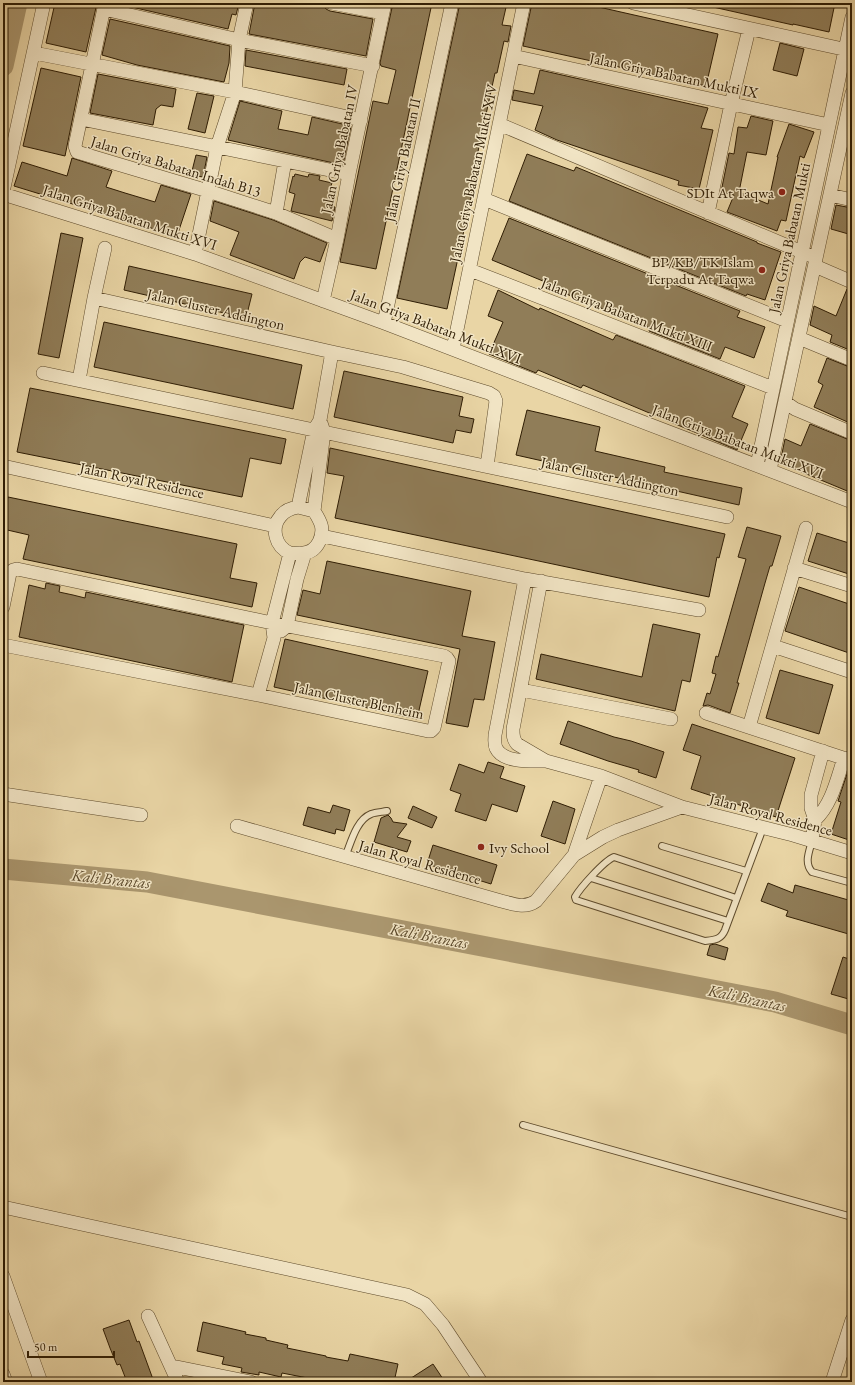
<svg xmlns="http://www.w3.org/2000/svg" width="855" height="1385" font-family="'EB Garamond',serif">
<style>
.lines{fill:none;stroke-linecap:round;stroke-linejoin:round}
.river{stroke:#aa966e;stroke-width:21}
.building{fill:#907d58;stroke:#2f1d04}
.service-casing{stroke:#5e4b2c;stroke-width:8}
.minor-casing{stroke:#5e4b2c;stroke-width:14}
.service{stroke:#f1e4c4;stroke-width:6}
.minor{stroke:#f1e4c4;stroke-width:13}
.poi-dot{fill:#8f2418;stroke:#f1e4c4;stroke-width:1.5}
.labels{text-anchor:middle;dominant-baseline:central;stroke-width:3;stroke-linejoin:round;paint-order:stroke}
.street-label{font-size:15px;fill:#2f1d04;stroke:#f1e4c4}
.poi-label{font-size:15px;fill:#2f1d04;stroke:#f1e4c4;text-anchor:end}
.water-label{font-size:16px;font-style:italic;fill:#5a4729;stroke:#f1e4c4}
</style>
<rect width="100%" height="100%" fill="#e9d5a5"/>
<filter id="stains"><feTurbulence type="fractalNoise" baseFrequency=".005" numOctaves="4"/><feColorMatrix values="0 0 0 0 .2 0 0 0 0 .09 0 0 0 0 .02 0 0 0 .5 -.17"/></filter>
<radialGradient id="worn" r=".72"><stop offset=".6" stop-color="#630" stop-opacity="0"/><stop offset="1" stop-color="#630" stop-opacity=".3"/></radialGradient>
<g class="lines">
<path class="river" d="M3,66L17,3
M3,869L147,882L775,1002L852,1025"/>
</g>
<path class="building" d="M55,3H97L86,52L46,43Z
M114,3H239L236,15L232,14L228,29Z
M255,3H314L324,5L326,9L330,11L373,19L366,56L249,34Z
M393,3H432L376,269L340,262L373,101L388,104L396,70L381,66L380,63Z
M460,3H507L502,25L511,26L508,42L504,41L497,73H495L477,156H480L447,309L397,298Z
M532,3H581L718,34L706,86L523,46Z
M713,3H835L829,32L793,24V25L713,7Z
M110,19L230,46L229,63L224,82L137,65L102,55Z
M780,43L804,49L797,76L773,70Z
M246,50L347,69L344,85L245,66Z
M41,68L81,77L65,156L23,146Z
M540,70L708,108L701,128L713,130L699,189L678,185L679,181L557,140L535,130L543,106L512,100L514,90L534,94Z
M98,74L176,89L173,107L161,105L156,109L153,125L90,113Z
M197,93L214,96L205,133L188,129Z
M240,101L282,111L278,129L294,132L308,135L312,117L351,126L343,165L228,140Z
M751,116L773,121L766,155L747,152L739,192L768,204L778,157H777L789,124L814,132L804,158L800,156L786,221L781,220L777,231L727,212L734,195L721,192L729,153L734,154L738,127L747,128Z
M527,154L574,171L576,167L757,242V243L781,252L765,300L747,294L746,296L509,201Z
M196,155L207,157L203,177L191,175Z
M72,158L112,171L106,187L125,193L155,202L161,185L191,194L177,236L14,186L22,162L67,176Z
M295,174L308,177L309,174L320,176L319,180L332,183L331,186L333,187L329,206L335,207L332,221L291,211L295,194L289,192L293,176L294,177Z
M214,201L273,220L327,243L320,262L305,257L300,262L294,279L230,255L239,232L210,221Z
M836,205L852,208V235L831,229Z
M509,218L740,311L737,317L765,327L754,358L725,347L720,359L649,331L650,328L554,289L555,286L492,260Z
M61,233L83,238L59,358L38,354Z
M129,266L252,294L246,318L124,290Z
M847,289L852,290V351L830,342L832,335L810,325L814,306L836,316Z
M498,290L539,310L540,308L613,340L616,335L745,386L732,417L748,424L737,450L583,385L581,388L538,370L536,373L489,354L503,322L488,316Z
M104,322L302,365L293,409L94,367Z
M827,358L852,368V424L814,407L823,385L818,382Z
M344,371L463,397L459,416L474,419L471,433L456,430L453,443L334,417Z
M30,388L286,439L281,464L250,458L242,497L17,452Z
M527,410L600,427L595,451L665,467L664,472L742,488L739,505L516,455Z
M810,424L852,441V493L780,463L785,439L801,446Z
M330,448L725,534L719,558L717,557L709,597L335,518L344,476L327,473Z
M8,497L237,544L230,578L257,583L252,607L23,559L29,535L3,529V520Z
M747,527L781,536L772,566H770L765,583L737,683H739L730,713L708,705L703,706L707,693L710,694L716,674L712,673L716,656L718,657L746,559L738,557Z
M817,533L852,544V575L808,561Z
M327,561L471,591L462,636L495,642L484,700L474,699L468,727L446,723L460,649L297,615L303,590L320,594Z
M46,583L60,586L59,592L73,595L85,598L86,592L244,625L232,682L19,637L29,585L45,589Z
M799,587L852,605V654L785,631Z
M653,624L700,634L690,682L682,680L675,711L536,679L541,654L642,677Z
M285,639L428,671L417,719L274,687Z
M780,670L833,685L819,734L766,718Z
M568,721L614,737L631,741L664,752L656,778L638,772L639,770L608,761L560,744Z
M692,724L795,758L776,817L691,789L701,756L683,750Z
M488,762L504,767L500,778L525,786L517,812L492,804L486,821L455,811L461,794L450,790L459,764L484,773Z
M849,768L852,769V841L831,834L841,802L838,801Z
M553,801L575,809L565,844L541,836Z
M333,805L350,810L344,831L336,829L335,834L303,825L308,807L330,813Z
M413,806L437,817L432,828L408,818Z
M388,815L391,818L393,822L407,824L397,837L411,841L407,852L374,842L381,818Z
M433,845L497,865L491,884L427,864Z
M768,883L793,893L795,885L852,901V935L786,916L788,911L761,901Z
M715,944L728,948L725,960L707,955L710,945Z
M843,957L852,960V1000L831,994Z
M129,1320L137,1342L139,1341L154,1382H127L120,1364L117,1365L110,1348L103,1329Z
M203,1322L246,1332L245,1334L266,1338V1340L288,1345L287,1348L326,1356V1357L348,1361L350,1354L398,1364L394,1382H328L282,1373L281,1377L259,1372V1375L241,1372L242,1368L222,1364L224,1357L197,1351Z
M433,1364L445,1382H405Z"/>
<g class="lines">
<g class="service-casing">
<path id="service" d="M812,841C809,852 804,863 812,872L852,883
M662,846L746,871
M345,857C351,843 356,820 371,814C376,812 383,812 387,811
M591,878L728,921
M736,898L614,857C604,861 580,888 575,897L576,900L705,941C714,940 721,940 725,930L763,828
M523,1125L852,1217"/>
</g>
<g class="minor-casing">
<path id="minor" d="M105,3L75,146L77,152L208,191L276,213L337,239
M332,3L383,13
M633,3L852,51
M104,9L239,40L373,66
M34,53L235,92L361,120
M513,56L829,125
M81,119L349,174
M499,124L809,255
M3,192L44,3
M3,194L195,254L384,323L852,502
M830,195L852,200
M484,199L787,321
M276,213L285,161
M708,213L731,104L749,29
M195,254L217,147L235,92L239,40L247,3
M815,266L852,282
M470,270L773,388
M94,298L332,352L403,367L489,393L494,396L496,401L487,466
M323,301L337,239L349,174L385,3
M384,323L452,3
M799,338L852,360
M453,349L524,3
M43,373L727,517
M79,380L94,298L105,248
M785,402L795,409L852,433
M757,465L852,17
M3,466L275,526
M770,470L852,93
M298,507L314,430L320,420L332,352
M298,507L314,511C321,522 325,529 319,542C315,550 308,554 299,553C296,553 292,554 290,553C275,547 271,528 280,517C284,511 292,508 298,507Z
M314,511L324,432L321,423
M322,536L525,579L699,610
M794,568L852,586
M525,579L495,735C495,739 494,744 496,748C503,763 531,761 546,761L517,744C513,739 513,735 513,729L541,581
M3,607L10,573L13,570L17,569L272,623L444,656L447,658L449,661L434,728L431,731H428L258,695L3,645
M281,631L287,626L297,579L305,553
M773,646L852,672
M521,690L671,719
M258,695L274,638L272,623L290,553
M706,713L852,761
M749,727L806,528
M546,761L601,776L682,807L793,835L852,853
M3,794L141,815
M815,820C832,804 837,779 844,758
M237,826L501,901C513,904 525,909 536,901L574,855L603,837L618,830L682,807
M812,841L815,820L811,808V795L823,751
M574,855L601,776
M3,1207L407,1295L425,1304L443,1325L481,1382
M3,1276L41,1382
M148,1316L178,1382
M172,1366L251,1382
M3,1374L6,1382
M832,1382L852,1320"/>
</g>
<use href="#service" class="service"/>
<use href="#minor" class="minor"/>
</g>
<g class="poi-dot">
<circle cx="782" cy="192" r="4"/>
<circle cx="762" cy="270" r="4"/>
<circle cx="481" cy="847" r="4"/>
</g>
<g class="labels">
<g class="street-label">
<text transform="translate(674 75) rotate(12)">Jalan Griya Babatan Mukti IX</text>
<text transform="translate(339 149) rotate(-78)">Jalan Griya Babatan IV</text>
<text transform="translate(402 160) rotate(-78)">Jalan Griya Babatan II</text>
<text transform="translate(176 166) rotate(17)">Jalan Griya Babatan Indah B13</text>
<text transform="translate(473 173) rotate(-78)">Jalan Griya Babatan Mukti XIV</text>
<text transform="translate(130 217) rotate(18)">Jalan Griya Babatan Mukti XVI</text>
<text transform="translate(789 238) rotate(-78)">Jalan Griya Babatan Mukti</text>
<text transform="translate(216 309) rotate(13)">Jalan Cluster Addington</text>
<text transform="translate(627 314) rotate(21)">Jalan Griya Babatan Mukti XIII</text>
<text transform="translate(436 326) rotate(21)">Jalan Griya Babatan Mukti XVI</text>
<text transform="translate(738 441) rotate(21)">Jalan Griya Babatan Mukti XVI</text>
<text transform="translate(610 476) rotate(12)">Jalan Cluster Addington</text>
<text transform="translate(142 480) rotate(12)">Jalan Royal Residence</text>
<text transform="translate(359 700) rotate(12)">Jalan Cluster Blenheim</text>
<text transform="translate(771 814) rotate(15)">Jalan Royal Residence</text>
<text transform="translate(420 862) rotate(16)">Jalan Royal Residence</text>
</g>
<g class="poi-label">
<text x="774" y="192">SDIt At Taqwa</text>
<text x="754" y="261">BP/KB/TK Islam<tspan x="754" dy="17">Terpadu At Taqwa</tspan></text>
<text x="489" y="847" text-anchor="start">Ivy School</text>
</g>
<g class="water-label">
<text transform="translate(111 879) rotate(6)">Kali Brantas</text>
<text transform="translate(429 936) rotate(11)">Kali Brantas</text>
<text transform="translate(747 998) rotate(12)">Kali Brantas</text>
</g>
</g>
<rect width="855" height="1385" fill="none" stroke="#e9d5a5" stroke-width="16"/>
<rect x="4" y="4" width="847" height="1377" fill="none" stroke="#2f1d04" stroke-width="2"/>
<rect x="8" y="8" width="839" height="1369" fill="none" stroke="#2f1d04"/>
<path d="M28 1351v6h86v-6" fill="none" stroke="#2f1d04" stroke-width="2"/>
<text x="34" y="1351" font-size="12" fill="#2f1d04" stroke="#f1e4c4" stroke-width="3" paint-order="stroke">50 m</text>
<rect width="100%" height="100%" filter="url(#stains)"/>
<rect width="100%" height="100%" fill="url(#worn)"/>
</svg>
